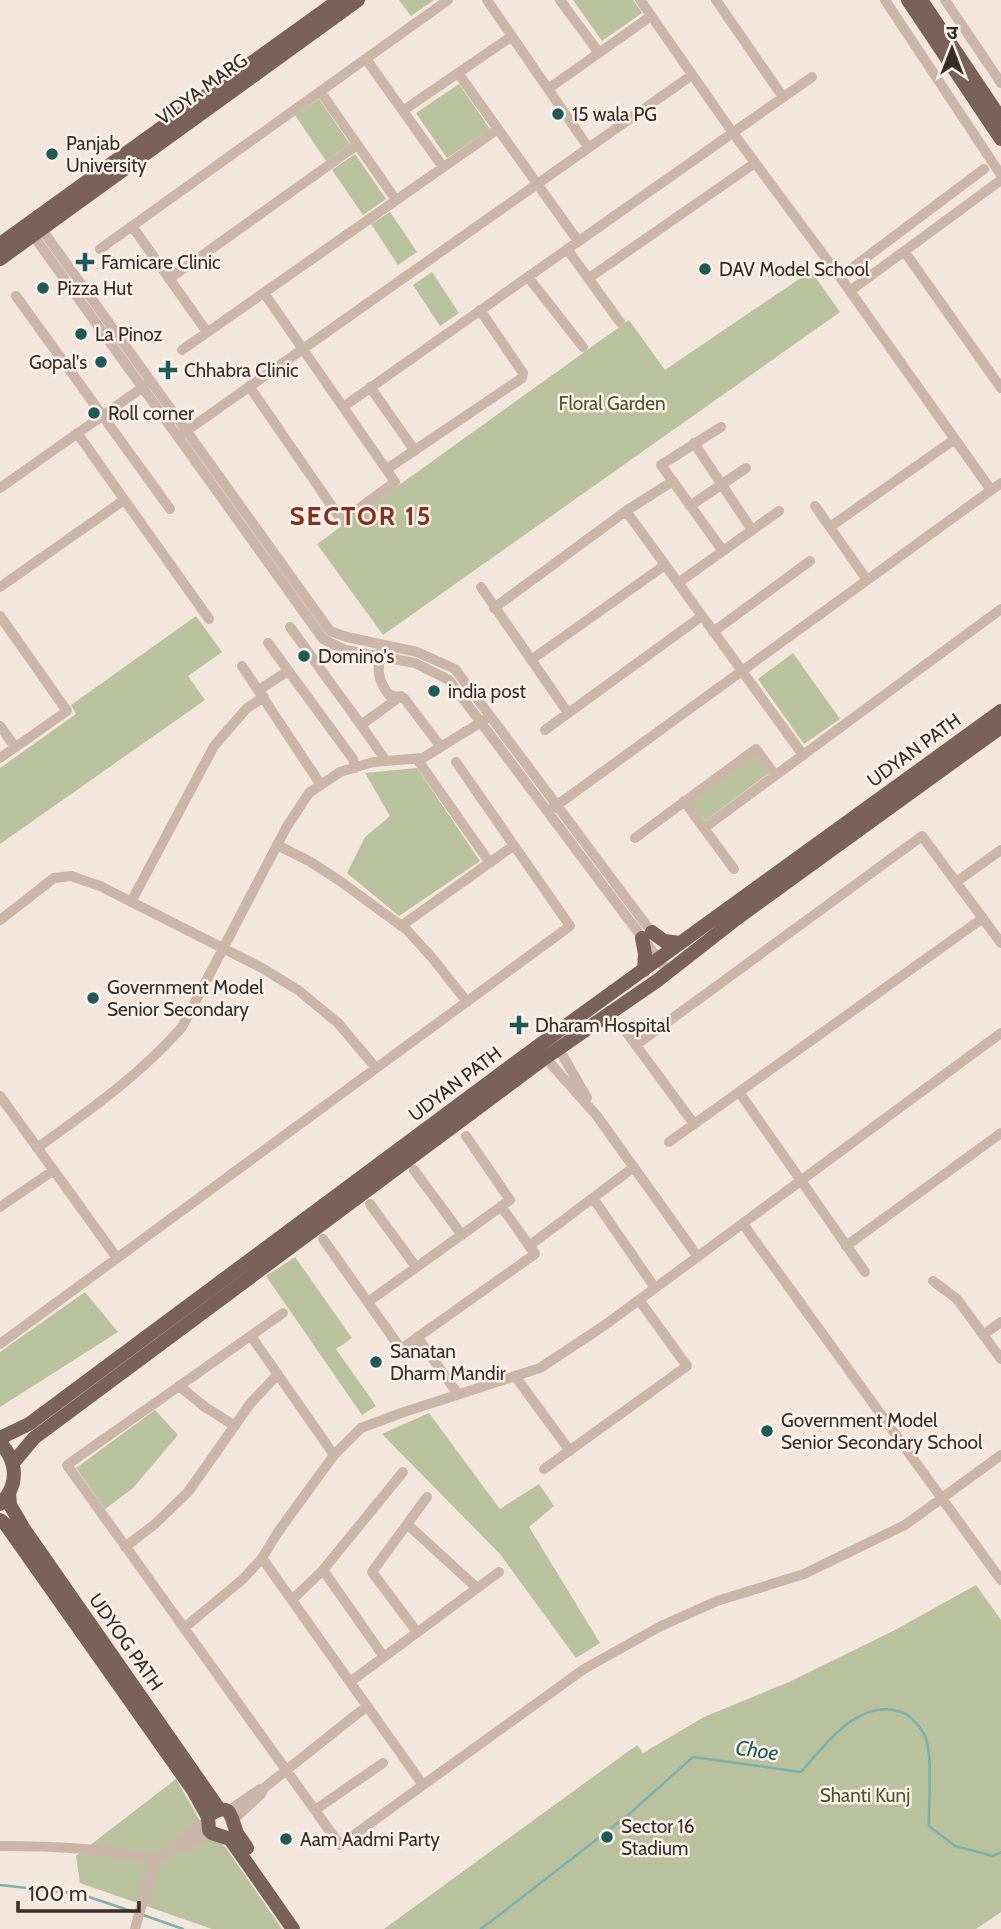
<svg xmlns="http://www.w3.org/2000/svg" width="1001" height="1929" font-family="Cabin,'Noto Sans Devanagari',sans-serif">
<style>
.green{fill:#b9c29c}
.lines{fill:none;stroke-linecap:round;stroke-linejoin:round}
.stream{stroke:#7bb0ae;stroke-width:2.5}
.minor{stroke:#cbb5a8;stroke-width:10}
.major{stroke:#7a6159;stroke-width:14}
.poi-dot{fill:#1d5a58;stroke:#faf1e9;stroke-width:2.5}
.labels{text-anchor:middle;dominant-baseline:central;stroke-width:5;stroke-linejoin:round;paint-order:stroke}
.street-label{font-size:19px;fill:#382c28;stroke:#faf1e9}
.poi-label{font-size:19px;fill:#382c28;stroke:#faf1e9;text-anchor:start}
.park-label{font-size:19px;fill:#4b562b;stroke:#faf1e9}
.water-label{font-size:21px;font-style:italic;fill:#1d5a58;stroke:#faf1e9}
.district-label{font-size:26px;font-weight:bold;letter-spacing:2px;fill:#882f20;stroke:#faf1e9}
</style>
<rect width="100%" height="100%" fill="#f3e6dc"/>
<path class="green" d="M399,0H434L411,16Z
M573,0H633L642,13L602,41Z
M459,84L490,129L447,158L416,113Z
M319,99L350,144L326,161L295,115Z
M355,154L386,199L363,215L332,170Z
M390,212L417,252L398,265L371,224Z
M811,271L840,312L383,635L317,544L629,320L665,370Z
M432,272L459,313L440,326L413,285Z
M196,616L222,652L188,676L205,700L0,844V768L76,714L71,705Z
M793,653L840,719L804,744L758,679Z
M755,754L769,773L705,821L690,802Z
M417,768L480,861L399,916L347,873L365,837L390,816L365,773Z
M295,1257L352,1338L336,1349L376,1406L362,1415L266,1276Z
M85,1292L118,1332L0,1407V1352Z
M155,1410L178,1435L133,1488L105,1509L76,1468Z
M429,1413L500,1509L539,1484L554,1506L529,1527L600,1643L576,1658L500,1554L382,1434Z
M976,1585L1001,1620V1912L976,1929H384L637,1745L643,1753L704,1717L789,1682L895,1630Z
M176,1779L203,1826L226,1848L282,1929H212L80,1883L76,1856Z"/>
<g class="lines">
<path class="stream" d="M0,1885L80,1894L137,1913
M143,1915L183,1929
M481,1929L627,1816L693,1757L801,1772C825,1745 859,1697 901,1712C910,1715 919,1725 924,1734C934,1754 928,1802 929,1826L955,1846L993,1856L1001,1852"/>
<path class="minor" d="M487,0L588,147
M560,0L599,53
M640,0L733,133L840,277L991,490
M716,0L783,97
M885,0L1001,175
M945,0L1001,83
M366,59L443,167
M458,73L578,241
M548,89L651,16
M320,91L396,200
M404,110L512,36
M38,224L330,631L347,637L417,652L455,669L656,938
M132,226L207,332
M30,231L323,639L345,650L415,663L449,680L668,972
M100,249L448,0
M567,249L620,322
M904,251L1001,388
M528,277L583,347
M840,277L984,169
M589,278L755,163
M169,279L357,145
M850,291L1001,180
M16,296L170,509
M182,350L498,129
M249,386L342,521L395,482L264,293
M370,387L415,451
M343,407L812,77
M721,427L661,465L723,551
M77,433L209,619
M182,434L692,75
M694,443L752,530
M387,469L522,378L523,373L480,310
M0,488L146,385
M690,506L746,468
M815,506L867,580
M626,511L803,755
M830,527L955,439
M678,583L779,511
M0,587L124,500
M481,587L568,713
M494,608L626,511L673,481
M0,616L67,711L0,758
M290,627L361,725
M713,632L810,561
M268,643L353,759L355,768
M381,651C377,669 377,679 389,695L404,698L441,747
M531,660L665,565
M242,666L321,785
M259,690L288,671
M0,726L15,747
M545,730L702,616
M417,759L490,863
M386,761L361,725L401,696
M684,801L734,869
M553,808L1001,483
M704,828L1001,609
M635,838L756,749L775,775
M277,845L309,861L340,881L407,930L434,960L467,1002
M956,882L1001,850
M131,902L214,746L247,708L264,697
M0,920L54,878L71,876L100,886L262,968L298,990L338,1023L376,1068
M401,926L513,846
M624,1029L694,1124
M555,1042L587,1098
M636,1045L922,836L1001,943
M542,1054L597,1116L698,1257
M739,1092L865,1272
M0,1096L117,1258
M669,1142L983,918
M37,1148C89,1111 140,1075 182,1027L286,828L309,793L340,772L373,762L423,758L486,719
M414,1170L462,1235
M593,1198L655,1288
M370,1204L416,1267
M0,1207L54,1170
M743,1224L1001,1580
M323,1239L401,1349L535,1254L501,1206
M529,1246L634,1167
M846,1246L1001,1133
M933,1281L957,1299L1001,1359
M368,1302L510,1200L466,1136
M283,1313L67,1465L340,1845L584,1669L661,1626L717,1601L804,1574L905,1525L1001,1455
M983,1335L1001,1322
M251,1336L334,1455
M417,1337L458,1394
M0,1344L570,926L456,762
M515,1376L570,1451
M179,1386L205,1407L235,1426
M544,1469L687,1366L639,1300
M407,1524L477,1588
M125,1547L155,1524L188,1492L250,1404L278,1374
M262,1558L423,1785
M323,1570L384,1657
M292,1600L323,1570L403,1472
M184,1628L243,1579L262,1558L278,1532L334,1455L361,1428L401,1413L540,1368L605,1325L1001,1033
M417,1632L372,1572L427,1497
M350,1682L499,1572
M315,1810L383,1763
M228,1811L260,1789
M234,1819L261,1794L264,1788L367,1706
M0,1846C53,1846 105,1848 157,1860
M180,1848L212,1833
M135,1929L146,1889L157,1860L207,1821"/>
<path class="major" d="M908,0L1001,139
M921,0L1001,119
M0,244L339,0
M0,259L358,0
M652,932L664,941L680,943
M642,938L645,954L644,970
M0,1438L29,1424L538,1046L1001,711
M0,1443C18,1461 19,1486 0,1504
M13,1463L34,1438L545,1058L658,980L736,919L1001,727
M9,1493L10,1505L24,1529L219,1809
M0,1520L6,1525L193,1790L208,1817L209,1830L212,1833L230,1839L293,1929
M211,1814C232,1801 231,1819 237,1833C240,1838 244,1843 247,1848"/>
</g>
<g class="poi-dot">
<circle cx="558" cy="114" r="7"/>
<circle cx="52" cy="154" r="7"/>
<path d="M81.5 251.5h7v7h7v7h-7v7h-7v-7h-7v-7h7z"/>
<circle cx="705" cy="269" r="7"/>
<circle cx="43" cy="288" r="7"/>
<circle cx="81" cy="334" r="7"/>
<circle cx="101" cy="362" r="7"/>
<path d="M164.5 359.5h7v7h7v7h-7v7h-7v-7h-7v-7h7z"/>
<circle cx="94" cy="413" r="7"/>
<circle cx="304" cy="656" r="7"/>
<circle cx="434" cy="691" r="7"/>
<circle cx="93" cy="998" r="7"/>
<path d="M515.5 1014.5h7v7h7v7h-7v7h-7v-7h-7v-7h7z"/>
<circle cx="376" cy="1362" r="7"/>
<circle cx="767" cy="1431" r="7"/>
<circle cx="607" cy="1837" r="7"/>
<circle cx="286" cy="1839" r="7"/>
</g>
<g class="labels">
<g class="street-label">
<text transform="translate(202 89) rotate(-36)">VIDYA MARG</text>
<text transform="translate(914 750) rotate(-36)">UDYAN PATH</text>
<text transform="translate(455 1084) rotate(-37)">UDYAN PATH</text>
<text transform="translate(126 1642) rotate(55)">UDYOG PATH</text>
</g>
<g class="poi-label">
<text x="572" y="114">15 wala PG</text>
<text x="66" y="143">Panjab<tspan x="66" dy="22">University</tspan></text>
<text x="101" y="262">Famicare Clinic</text>
<text x="719" y="269">DAV Model School</text>
<text x="57" y="288">Pizza Hut</text>
<text x="95" y="334">La Pinoz</text>
<text x="87" y="362" text-anchor="end">Gopal's</text>
<text x="184" y="370">Chhabra Clinic</text>
<text x="108" y="413">Roll corner</text>
<text x="318" y="656">Domino's</text>
<text x="448" y="691">india post</text>
<text x="107" y="987">Government Model<tspan x="107" dy="22">Senior Secondary</tspan></text>
<text x="535" y="1025">Dharam Hospital</text>
<text x="390" y="1351">Sanatan<tspan x="390" dy="22">Dharm Mandir</tspan></text>
<text x="781" y="1420">Government Model<tspan x="781" dy="22">Senior Secondary School</tspan></text>
<text x="621" y="1826">Sector 16<tspan x="621" dy="22">Stadium</tspan></text>
<text x="300" y="1839">Aam Aadmi Party</text>
</g>
<g class="park-label">
<text x="612" y="403">Floral Garden</text>
<text x="865" y="1795">Shanti Kunj</text>
</g>
<g class="water-label">
<text transform="translate(757 1750) rotate(8)">Choe</text>
</g>
<g class="district-label">
<text x="361" y="516">SECTOR 15</text>
</g>
</g>
<g transform="translate(952 49)" stroke="#faf1e9" stroke-width="5" paint-order="stroke">
<path d="M0-5L12 26L0 18L-12 26Z" fill="#382c28"/>
<text y="-10" font-size="19" font-weight="bold" text-anchor="middle" fill="#382c28">उ</text>
</g>
<path d="M18 1901v10h121v-10" fill="none" stroke="#382c28" stroke-width="3.5"/>
<text x="28" y="1901" font-size="21" fill="#382c28" stroke="#faf1e9" stroke-width="5" paint-order="stroke">100 m</text>
</svg>
